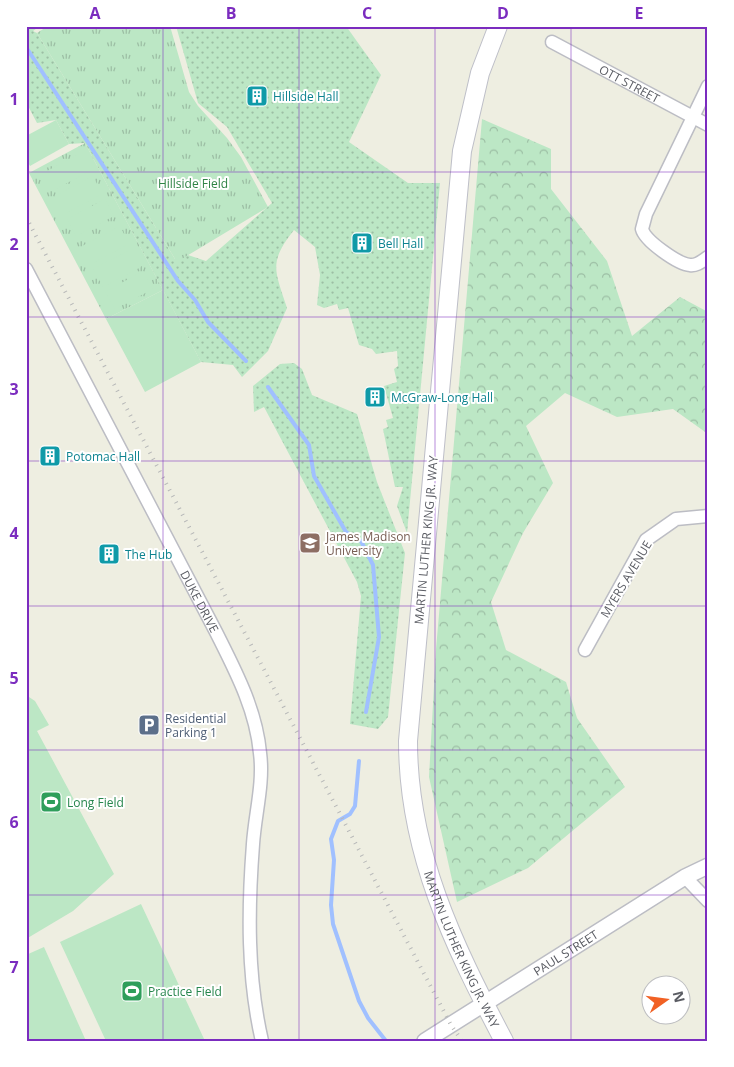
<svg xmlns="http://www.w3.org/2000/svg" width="734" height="1067" font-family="'Open Sans',sans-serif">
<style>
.grass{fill:url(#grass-dots)}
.forest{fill:url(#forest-crowns)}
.park{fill:url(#park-tufts)}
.garden{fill:#bce7c5}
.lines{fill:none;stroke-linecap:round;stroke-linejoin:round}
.stream{stroke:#a0c0ff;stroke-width:4}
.minor-casing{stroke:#bcbdc4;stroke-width:15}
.tertiary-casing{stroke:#bcbdc4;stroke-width:18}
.secondary-casing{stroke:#bebfc8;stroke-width:20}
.minor{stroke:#fff;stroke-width:12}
.tertiary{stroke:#fff;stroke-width:15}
.secondary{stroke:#fff;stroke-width:18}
.rail{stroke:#b7b8b8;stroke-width:4;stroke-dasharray:1 6;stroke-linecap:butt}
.grid{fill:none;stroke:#7b2cbf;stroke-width:1;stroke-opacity:0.55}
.labels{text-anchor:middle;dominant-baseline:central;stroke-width:4;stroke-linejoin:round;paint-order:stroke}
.street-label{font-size:12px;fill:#5a5c63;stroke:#fff}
.culture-label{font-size:12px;fill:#0d838f;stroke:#fff;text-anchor:start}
.park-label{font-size:12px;fill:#308446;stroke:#fff}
.education-label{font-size:12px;fill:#785e54;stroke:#fff;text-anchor:start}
.service-label{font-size:12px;fill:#4e5e75;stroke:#fff;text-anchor:start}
.leisure-label{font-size:12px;fill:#27864d;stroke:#fff;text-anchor:start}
.neatline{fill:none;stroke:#7b2cbf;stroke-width:2}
.grid-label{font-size:16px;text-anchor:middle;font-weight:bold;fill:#7b2cbf}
</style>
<defs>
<pattern id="grass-dots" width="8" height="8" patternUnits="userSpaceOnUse" patternTransform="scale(1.25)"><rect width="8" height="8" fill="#bce7c5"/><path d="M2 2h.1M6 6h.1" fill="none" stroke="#9cbea4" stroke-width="1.8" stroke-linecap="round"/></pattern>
<pattern id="forest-crowns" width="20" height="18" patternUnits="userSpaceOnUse" patternTransform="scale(1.25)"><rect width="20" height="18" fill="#bce7c5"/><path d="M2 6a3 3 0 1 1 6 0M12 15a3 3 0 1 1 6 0" fill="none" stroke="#9cbea4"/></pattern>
<pattern id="park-tufts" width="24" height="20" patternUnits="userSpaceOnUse" patternTransform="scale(1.25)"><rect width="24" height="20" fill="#bce7c5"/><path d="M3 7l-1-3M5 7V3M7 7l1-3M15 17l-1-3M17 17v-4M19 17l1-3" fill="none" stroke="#9cbea4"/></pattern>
</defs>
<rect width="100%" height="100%" fill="#eeeee1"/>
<path class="grass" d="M26,26H40L33,31L37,33L175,259H180L188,255L206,261L272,203L227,127L198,103L176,26H346L381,75L349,142L408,183H440L407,533L397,506L403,487H395L383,429L388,427L386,420L393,418L384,386L397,382L394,369L398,366L397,351L376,354L372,349L359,345L348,308L339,310L337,304L324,308L317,305L320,275L315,247L294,230C268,263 275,270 287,308L268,351L242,377L233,365L201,362L85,143L69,144L56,120L37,123L26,102Z
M294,363L302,369L312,395L357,414L377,482L405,553L388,717L378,729L350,724L361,596L357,582L264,407L254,412L253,386L280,364Z"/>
<path class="forest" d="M482,119L551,149V189L607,261L632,336L680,297L708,312V434L673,409L617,417L565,393L526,426L553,483L523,533L491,602L506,650L566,682L577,718L625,787L528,868L457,902L429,777L436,649Z"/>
<path class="park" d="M48,26H170L189,92L198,106L227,138L241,157L268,207L180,260L175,259L37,33Z
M85,143L163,290L106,319L29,173Z"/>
<path class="garden" d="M56,120L69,144L30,166L26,159V136Z
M81,153L90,171L52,191L43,173Z
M93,176L102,194L64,214L55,196Z
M105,199L114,216L76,236L67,219Z
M120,226L129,244L91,264L82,246Z
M132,249L141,267L103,287L93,269Z
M143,271L153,289L115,309L105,292Z
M163,290L201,362L145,392L106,319Z
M26,695L35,701L49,725L37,731L114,874L73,911L26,939Z
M141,904L205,1041H106L60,942Z
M44,947L86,1041H26V955Z"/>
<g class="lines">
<path class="stream" d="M26,47L178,281L195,300L208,322L246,361
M268,387L309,445L314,476L346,532L361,541L373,565L379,637L366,712
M359,761L355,806L350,814L338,821L331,839L334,860L331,905L333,924L359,1001L368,1018L386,1041"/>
<g class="minor-casing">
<g id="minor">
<path id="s1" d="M552,42L708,125"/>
<path d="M708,86L646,214L642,229C645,241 678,264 690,265C697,266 702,261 708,257"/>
<path id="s2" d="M26,269L216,632C235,670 256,709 260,753C264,783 255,814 253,844C248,909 247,976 262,1041"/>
<path d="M585,650L646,540L676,519L708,516"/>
<path d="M685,877L708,901"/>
</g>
</g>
<g class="tertiary-casing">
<g id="tertiary">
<path id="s3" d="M425,1041L685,877L708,866"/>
</g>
</g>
<g class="secondary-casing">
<g id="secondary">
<path id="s4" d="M498,26L480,73L462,151L408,741C408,852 453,944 504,1041"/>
</g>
</g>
<use href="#minor" class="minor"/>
<use href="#tertiary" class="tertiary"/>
<use href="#secondary" class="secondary"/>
<path class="rail" d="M26,217L451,1025L462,1041"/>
</g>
<path class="grid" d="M163,26V1041M299,26V1041M435,26V1041M571,26V1041M26,172H708M26,317H708M26,461H708M26,606H708M26,750H708M26,895H708"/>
<defs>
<g id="building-square" transform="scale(1.125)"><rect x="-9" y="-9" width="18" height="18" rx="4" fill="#0f9aa8" stroke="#fff"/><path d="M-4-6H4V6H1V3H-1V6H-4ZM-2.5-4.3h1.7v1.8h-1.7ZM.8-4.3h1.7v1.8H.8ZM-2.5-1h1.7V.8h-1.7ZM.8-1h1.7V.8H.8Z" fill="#fff"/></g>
<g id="university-square" transform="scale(1.125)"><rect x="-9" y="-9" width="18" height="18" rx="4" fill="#8d6e63" stroke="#fff"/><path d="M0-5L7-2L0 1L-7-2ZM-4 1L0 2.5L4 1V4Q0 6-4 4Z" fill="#fff"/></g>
<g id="parking-square" transform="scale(1.125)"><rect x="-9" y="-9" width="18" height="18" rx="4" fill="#5c6f8a" stroke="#fff"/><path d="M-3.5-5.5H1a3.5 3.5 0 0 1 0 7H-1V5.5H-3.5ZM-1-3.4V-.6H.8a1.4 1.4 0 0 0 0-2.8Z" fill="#fff"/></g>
<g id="stadium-square" transform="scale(1.125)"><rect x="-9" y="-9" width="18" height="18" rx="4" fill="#2e9e5b" stroke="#fff"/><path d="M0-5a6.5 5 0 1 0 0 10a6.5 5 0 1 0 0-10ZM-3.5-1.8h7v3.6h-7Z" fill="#fff"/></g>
</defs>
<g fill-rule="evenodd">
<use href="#building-square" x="257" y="96"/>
<use href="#building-square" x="362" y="243"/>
<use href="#building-square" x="375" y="397"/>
<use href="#building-square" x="50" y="456"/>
<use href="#university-square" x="310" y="543"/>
<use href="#building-square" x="109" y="554"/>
<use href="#parking-square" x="149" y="725"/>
<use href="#stadium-square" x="51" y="802"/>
<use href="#stadium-square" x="132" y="991"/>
</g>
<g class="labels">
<g class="street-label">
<text stroke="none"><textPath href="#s1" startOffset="88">OTT STREET</textPath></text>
<text transform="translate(426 540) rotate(-85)">MARTIN LUTHER KING JR. WAY</text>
<text transform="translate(626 579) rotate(-59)">MYERS AVENUE</text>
<text stroke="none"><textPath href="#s2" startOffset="375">DUKE DRIVE</textPath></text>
<text stroke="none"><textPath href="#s4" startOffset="940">MARTIN LUTHER KING JR. WAY</textPath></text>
<text stroke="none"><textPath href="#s3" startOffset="166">PAUL STREET</textPath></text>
</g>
<g class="culture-label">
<text x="273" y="96">Hillside Hall</text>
<text x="378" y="243">Bell Hall</text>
<text x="391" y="397">McGraw-Long Hall</text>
<text x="66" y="456">Potomac Hall</text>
<text x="125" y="554">The Hub</text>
</g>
<g class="park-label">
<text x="193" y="183">Hillside Field</text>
</g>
<g class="education-label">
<text x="326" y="536">James Madison<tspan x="326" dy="14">University</tspan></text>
</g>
<g class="service-label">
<text x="165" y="718">Residential<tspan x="165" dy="14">Parking 1</tspan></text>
</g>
<g class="leisure-label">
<text x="67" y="802">Long Field</text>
<text x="148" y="991">Practice Field</text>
</g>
</g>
<rect width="734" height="1067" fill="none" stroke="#ffffff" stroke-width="55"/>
<g transform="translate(666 1000) rotate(76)"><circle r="24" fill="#ffffff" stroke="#bdbec1"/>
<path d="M0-4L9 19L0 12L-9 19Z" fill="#f16124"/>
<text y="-8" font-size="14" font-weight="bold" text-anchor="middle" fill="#5a5c63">N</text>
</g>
<rect x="28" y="28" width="678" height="1012" class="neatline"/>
<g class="grid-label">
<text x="95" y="19">A</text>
<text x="231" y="19">B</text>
<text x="367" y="19">C</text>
<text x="503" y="19">D</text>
<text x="639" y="19">E</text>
<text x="14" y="105">1</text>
<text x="14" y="250">2</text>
<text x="14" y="395">3</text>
<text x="14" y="539">4</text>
<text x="14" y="684">5</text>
<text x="14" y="828">6</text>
<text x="14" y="973">7</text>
</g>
</svg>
